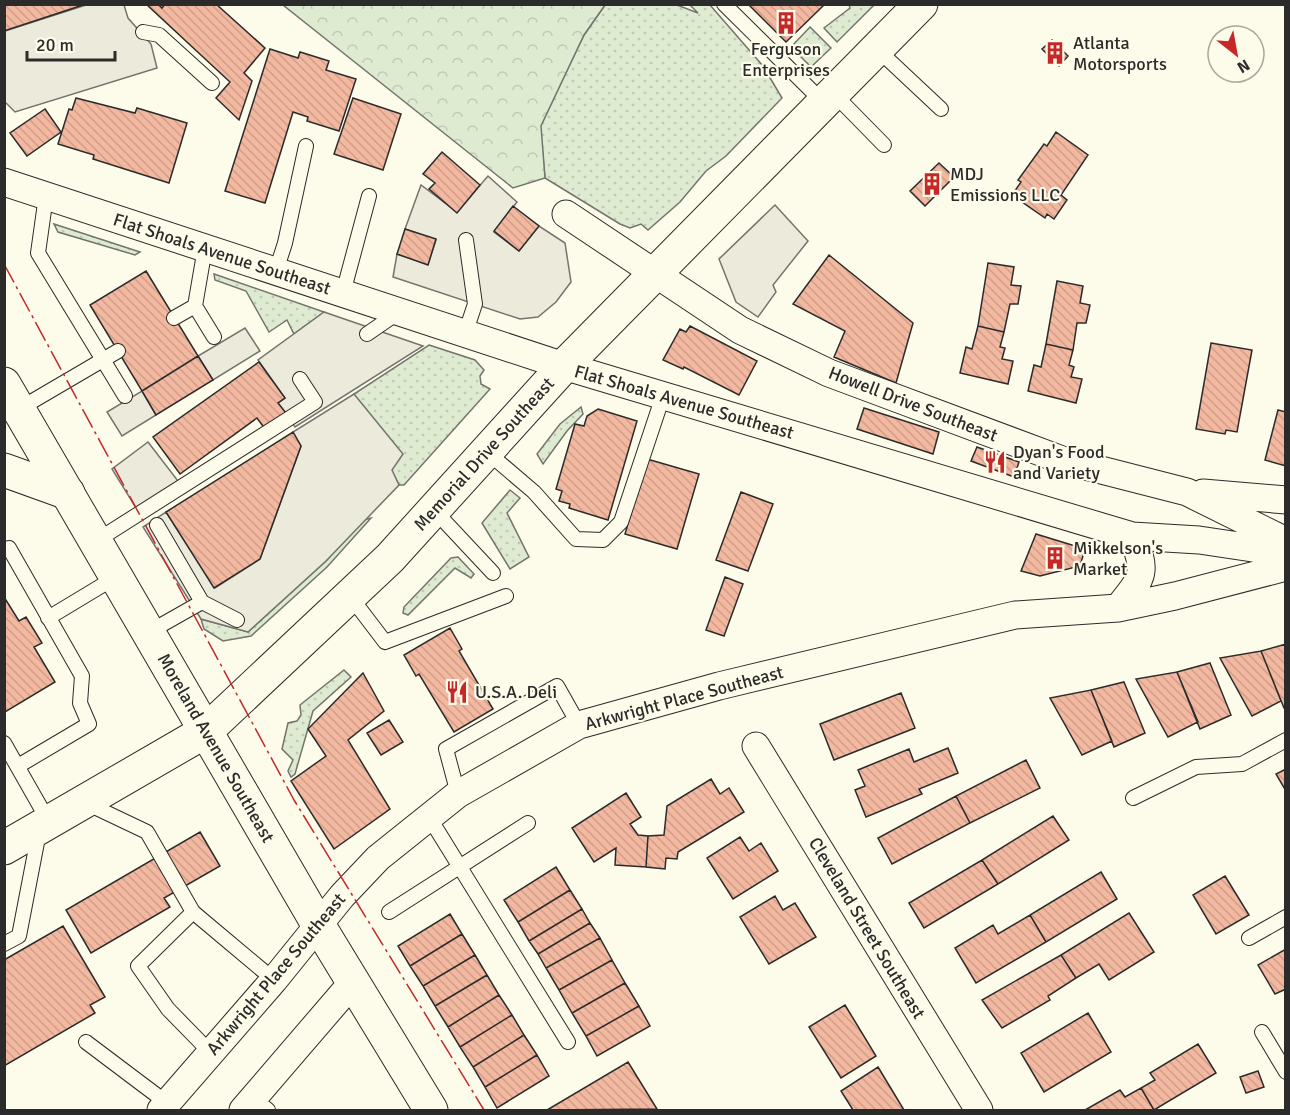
<svg xmlns="http://www.w3.org/2000/svg" width="1290" height="1115" font-family="Signika,sans-serif">
<style>
.grass{fill:url(#grass-dots);stroke:#74746e;stroke-width:1.5}
.forest{fill:url(#forest-crowns);stroke:#74746e;stroke-width:1.5}
.parking{fill:#eceadb;stroke:#74746e;stroke-width:1.5}
.building{fill:url(#building-back-hatch);stroke:#2b2b2b;stroke-width:1.5}
.lines{fill:none;stroke-linecap:round;stroke-linejoin:round}
.service-casing{stroke:#2b2b2b;stroke-width:16}
.minor-casing{stroke:#2b2b2b;stroke-width:29}
.primary-casing{stroke:#2b2b2b;stroke-width:35}
.trunk-casing{stroke:#2b2b2b;stroke-width:35}
.motorway-casing{stroke:#2b2b2b;stroke-width:35}
.service{stroke:#fdfbea;stroke-width:14}
.minor{stroke:#fdfbea;stroke-width:27}
.primary{stroke:#fdfbea;stroke-width:33}
.trunk{stroke:#fdfbea;stroke-width:33}
.motorway{stroke:#fdfbea;stroke-width:33}
.power{stroke:#c62828;stroke-width:1.5;stroke-dasharray:21 4.5 3 4.5;stroke-linecap:butt}
.labels{text-anchor:middle;dominant-baseline:central;stroke-width:4.5;stroke-linejoin:round;paint-order:stroke}
.poi-label{font-size:18px;fill:#2b2b2b;stroke:#fdfbea;text-anchor:start}
.street-label{font-size:18px;fill:#2b2b2b;stroke:#fdfbea}
</style>
<defs>
<pattern id="grass-dots" width="8" height="8" patternUnits="userSpaceOnUse" patternTransform="scale(1.5)"><rect width="8" height="8" fill="#deebd1"/><path d="M2 2h.1M6 6h.1" fill="none" stroke="#bfcab4" stroke-width="1.8" stroke-linecap="round"/></pattern>
<pattern id="forest-crowns" width="20" height="18" patternUnits="userSpaceOnUse" patternTransform="scale(1.5)"><rect width="20" height="18" fill="#deebd1"/><path d="M2 6a3 3 0 1 1 6 0M12 15a3 3 0 1 1 6 0" fill="none" stroke="#bfcab4"/></pattern>
<pattern id="building-back-hatch" width="6" height="6" patternUnits="userSpaceOnUse" patternTransform="scale(1.5)"><rect width="6" height="6" fill="#f2b8a0"/><path d="M-1 5l2 2M0 0l6 6M5-1l2 2" fill="none" stroke="#d09e8a"/></pattern>
</defs>
<rect width="100%" height="100%" fill="#fdfbea"/>
<path class="grass" d="M605,5H677L698,13L690,5H710L763,66L782,98L726,156L706,171L680,202L648,230L641,224L630,228L620,224L545,178L540,126L584,35Z
M849,5H874L837,42L824,28L850,8Z
M810,27L831,48L811,67L791,47Z
M54,224L140,252L135,255L58,232Z
M214,274L324,312L294,334L287,320L269,332L246,291L215,280Z
M429,345L475,360L484,370L480,376L481,384L490,389L404,485H399L354,394Z
M581,407L583,414L567,431L543,464L537,454L560,424Z
M510,490L520,498L507,513L529,557L510,569L482,523Z
M371,518L327,567L251,636L223,641L204,629L201,619L248,632L326,561L363,520Z
M458,557L474,574L471,578L455,568L408,615L403,613L404,607L451,558Z
M344,670L351,677L313,711L295,774L291,777L288,771L293,760L282,749L288,723L297,721L301,715L300,705Z"/>
<path class="forest" d="M283,5H605L584,35L541,126L545,178L513,188Z"/>
<path class="parking" d="M86,5H124L128,18L151,44L157,68L15,112L5,102V31Z
M488,176L517,202L494,232L519,251L539,226L565,243L571,282L556,302L538,317L520,319L393,277L397,254L428,264L436,240L405,229L421,185L457,212Z
M775,205L808,241L773,285L776,292L758,317L736,302L719,259Z
M324,312L423,346L295,427L278,403L285,398L258,360Z
M245,328L260,351L213,380L198,356Z
M142,391L156,415L122,436L107,412Z
M354,394L403,454L392,470L399,485L326,561L248,632L201,619L143,527L166,512L215,588L260,559L301,446L293,432Z
M148,442L178,481L136,508L112,469Z"/>
<path class="building" d="M4,4H86L4,31Z
M146,4H158L162,8L165,4H216L265,48L244,73L252,81L239,120L216,98L230,82Z
M748,4H825L786,42Z
M1052,40L1068,56L1059,66L1042,49Z
M270,49L298,58L300,52L329,61L326,70L356,79L339,131L307,121L308,117L293,112L265,203L225,191Z
M76,98L135,113L137,108L187,123L169,183L93,159L94,155L58,144L69,109L72,110Z
M353,98L401,114L383,170L334,154Z
M45,109L61,132L27,156L10,133Z
M1056,132L1088,155L1061,195L1067,200L1054,219L1047,214L1045,218L1012,195L1021,182L1018,180L1044,144L1047,146Z
M442,152L480,185L457,213L429,189L435,183L423,174Z
M939,163L954,177L925,206L910,191Z
M513,206L539,226L519,251L494,231Z
M405,229L436,239L428,265L397,254Z
M829,255L913,323L896,383L834,357L845,331L793,304Z
M988,263L1014,267L1011,285L1021,286L1018,304H1010L1004,332L978,326Z
M146,271L198,356L142,391L90,305Z
M1057,281L1083,286L1080,303L1090,305L1086,323H1077L1073,350L1046,344Z
M690,326L757,361L739,395L684,367L683,369L663,360L680,329L686,332Z
M978,326L1004,332L1000,347L1005,348L1002,359L1013,361L1008,384L960,373L966,347L972,349Z
M1211,343L1252,350L1237,432L1226,430L1225,434L1196,429Z
M1046,344L1073,350L1069,365L1074,367L1071,377L1082,379L1076,403L1028,391L1034,365L1041,367Z
M198,356L213,380L156,415L142,391Z
M259,362L285,398L278,403L286,413L265,429L257,418L180,474L153,437Z
M864,408L939,432L933,454L857,429Z
M598,409L637,421L608,520L569,508L570,504L559,501L562,491L556,489L575,424L584,426L587,416Z
M1278,410L1286,412V466L1265,460Z
M293,432L301,446L260,559L214,588L166,512Z
M977,447L1019,462L1014,477L971,461Z
M647,459L699,474L677,549L625,534Z
M741,492L773,504L748,571L716,560Z
M1036,534L1085,549L1080,566L1040,576L1021,571Z
M725,577L743,584L724,636L706,630Z
M4,597L19,621L26,617L42,643L34,647L55,682L5,712Z
M450,628L462,649L459,651L493,709L454,732L419,674L416,676L404,655Z
M1286,644V708H1284L1261,651Z
M1261,651L1281,701L1252,716L1220,658Z
M1210,663L1231,715L1200,729L1177,672Z
M1177,672L1198,722L1168,737L1136,679Z
M363,673L384,711L348,740L390,809L334,849L291,781L326,756L308,729Z
M1124,682L1145,733L1114,747L1091,690Z
M1091,690L1112,741L1082,755L1050,698Z
M901,693L915,728L834,760L820,724Z
M389,720L403,742L381,755L367,733Z
M948,748L958,773L919,789L922,794L866,817L855,790L865,786L858,770L909,749L914,762Z
M1026,760L1040,788L970,823L956,796Z
M1286,769V791L1276,774Z
M711,779L720,794L729,788L744,812L678,852L677,859L666,858L665,869L646,867L648,836L664,835L667,806Z
M626,793L641,817L630,824L638,835L648,836L646,867L615,865L616,848L594,862L572,828Z
M956,796L970,823L892,864L878,838Z
M1053,816L1069,840L998,884L982,860Z
M200,832L220,866L164,898L170,907L91,953L66,910Z
M740,837L749,851L761,843L778,871L733,899L707,858Z
M982,860L998,884L924,928L909,903Z
M556,867L570,890L518,922L504,900Z
M1101,872L1117,899L1046,942L1030,915Z
M1225,876L1249,915L1216,934L1193,895Z
M570,890L582,909L529,941L518,922Z
M775,896L783,910L795,903L816,937L769,964L740,917Z
M582,909L590,923L538,954L529,941Z
M1129,913L1154,952L1109,980L1099,964L1076,978L1061,955Z
M450,914L462,934L410,966L398,946Z
M1030,915L1046,942L976,983L955,948L993,925L998,934Z
M590,923L600,938L546,968L538,954Z
M63,926L105,997L90,1005L95,1013L4,1066V960Z
M462,934L475,955L423,986L410,966Z
M600,938L612,960L559,990L546,968Z
M1286,949V989L1275,994L1258,965Z
M475,955L487,975L435,1006L423,986Z
M1061,955L1076,978L1048,996L1050,1000L1002,1028L982,1000Z
M612,960L625,983L572,1013L559,990Z
M487,975L499,995L448,1027L435,1006Z
M625,983L639,1006L586,1036L572,1013Z
M499,995L512,1015L460,1047L448,1027Z
M845,1005L876,1056L841,1078L809,1027Z
M639,1006L650,1026L597,1056L586,1036Z
M1088,1013L1111,1052L1044,1092L1021,1053Z
M512,1015L524,1035L473,1067L460,1047Z
M524,1035L537,1055L485,1087L473,1067Z
M1198,1044L1216,1073L1154,1110L1141,1088L1155,1080L1150,1073Z
M537,1055L549,1076L497,1108L485,1087Z
M628,1062L657,1109L547,1110Z
M878,1067L904,1110H853L841,1091Z
M1258,1071L1264,1087L1246,1093L1240,1077Z
M1141,1088L1154,1110H1085L1120,1090L1125,1097Z"/>
<g class="lines">
<g class="service-casing">
<path id="service" d="M724,4L824,103
M143,32L159,35L212,83
M877,49L941,109
M833,93L884,145
M46,196L38,253L125,396
M205,248L195,306L214,337
M276,271L285,243L306,146
M343,293L369,196
M174,318L195,306
M367,334L399,312
M465,334L475,304L466,240
M19,409L118,351
M487,452L534,492L576,539L603,540L621,522L663,396
M434,510L493,573
M157,525L202,602L237,620
M96,541L315,402L300,379
M4,549L9,548L82,676L80,703L89,724L18,766
M350,596L385,642L506,596
M48,618L116,577
M149,632L202,602
M4,743L49,822
M458,794L446,749L557,686L579,725
M1133,798L1196,767L1242,764L1286,740
M86,803L147,832L193,912L274,980
M429,817L568,1042
M193,912L138,966L168,1009L210,1052
M389,912L528,823
M1249,938L1286,917
M4,944L19,936L39,832
M1262,1032L1286,1072
M86,1042L167,1103
M253,1098L268,1110"/>
</g>
<g class="minor-casing">
<path id="minor" d="M4,182L564,366L1132,536L1199,540L1286,553
M566,214L740,330L829,373L1062,460L1187,492L1286,541
M1203,493L1286,500
M1118,608C1143,577 1148,573 1132,536
M756,746L979,1110
M161,1110L274,980L342,896L378,858L458,794L579,725L719,686L1015,615L1118,608L1175,596L1286,567
M243,1110L353,982"/>
</g>
<g class="primary-casing">
<path id="primary" d="M4,848L206,731L390,558L564,366L921,4"/>
</g>
<g class="trunk-casing">
<path id="trunk" d="M4,384L319,926L431,1110"/>
</g>
<g class="motorway-casing">
<path id="motorway" d="M4,470L68,493"/>
</g>
<use href="#service" class="service"/>
<use href="#minor" class="minor"/>
<use href="#primary" class="primary"/>
<use href="#trunk" class="trunk"/>
<use href="#motorway" class="motorway"/>
<path class="power" d="M4,264L294,800L484,1110"/>
</g>
<defs>
<g id="building-bare" transform="scale(1.8)"><path d="M-4-6H4V6H1V3H-1V6H-4ZM-2.5-4.3h1.7v1.8h-1.7ZM.8-4.3h1.7v1.8H.8ZM-2.5-1h1.7V.8h-1.7ZM.8-1h1.7V.8H.8Z" fill="#c62828" stroke="#fdfbea" stroke-width="2.5" paint-order="stroke"/></g>
<g id="restaurant-bare" transform="scale(1.8)"><path d="M-5-6h1v4h1v-4h1v4h1v-4h1v5L-1.5 .5V6h-2V.5L-5-1ZM5-6V6H3V1.5H1.5Q1.5-4 5-6Z" fill="#c62828" stroke="#fdfbea" stroke-width="2.5" paint-order="stroke"/></g>
</defs>
<g fill-rule="evenodd">
<use href="#building-bare" x="786" y="23"/>
<use href="#building-bare" x="1055" y="53"/>
<use href="#building-bare" x="932" y="184"/>
<use href="#restaurant-bare" x="995" y="462"/>
<use href="#building-bare" x="1055" y="558"/>
<use href="#restaurant-bare" x="457" y="692"/>
</g>
<g class="labels">
<g class="poi-label">
<text x="1073" y="43">Atlanta<tspan x="1073" dy="21">Motorsports</tspan></text>
<text x="786" y="49" text-anchor="middle">Ferguson<tspan x="786" dy="21">Enterprises</tspan></text>
<text x="950" y="174">MDJ<tspan x="950" dy="21">Emissions LLC</tspan></text>
<text x="1013" y="452">Dyan's Food<tspan x="1013" dy="21">and Variety</tspan></text>
<text x="1073" y="548">Mikkelson's<tspan x="1073" dy="21">Market</tspan></text>
<text x="475" y="692">U.S.A. Deli</text>
</g>
<g class="street-label">
<text transform="translate(222 254) rotate(18)">Flat Shoals Avenue Southeast</text>
<text transform="translate(684 402) rotate(16)">Flat Shoals Avenue Southeast</text>
<text transform="translate(913 404) rotate(21)">Howell Drive Southeast</text>
<text transform="translate(484 454) rotate(-48)">Memorial Drive Southeast</text>
<text transform="translate(684 698) rotate(-15)">Arkwright Place Southeast</text>
<text transform="translate(216 748) rotate(60)">Moreland Avenue Southeast</text>
<text transform="translate(867 928) rotate(59)">Cleveland Street Southeast</text>
<text transform="translate(276 974) rotate(-50)">Arkwright Place Southeast</text>
</g>
</g>
<rect width="1290" height="1115" fill="none" stroke="#2b2b2b" stroke-width="12"/>
<g transform="translate(1236 54) rotate(149)"><circle r="28" fill="#fdfbea" stroke="#a9a89e" stroke-width="1.5"/>
<path d="M0-4.5L10 22L0 15L-10 22Z" fill="#c62828"/>
<text y="-9" font-size="16" font-weight="bold" text-anchor="middle" fill="#2b2b2b">N</text>
</g>
<path d="M27 51v9h88v-9" fill="none" stroke="#2b2b2b" stroke-width="3"/>
<text x="36" y="51" font-size="18" fill="#2b2b2b" stroke="#fdfbea" stroke-width="4.5" paint-order="stroke">20 m</text>
</svg>
